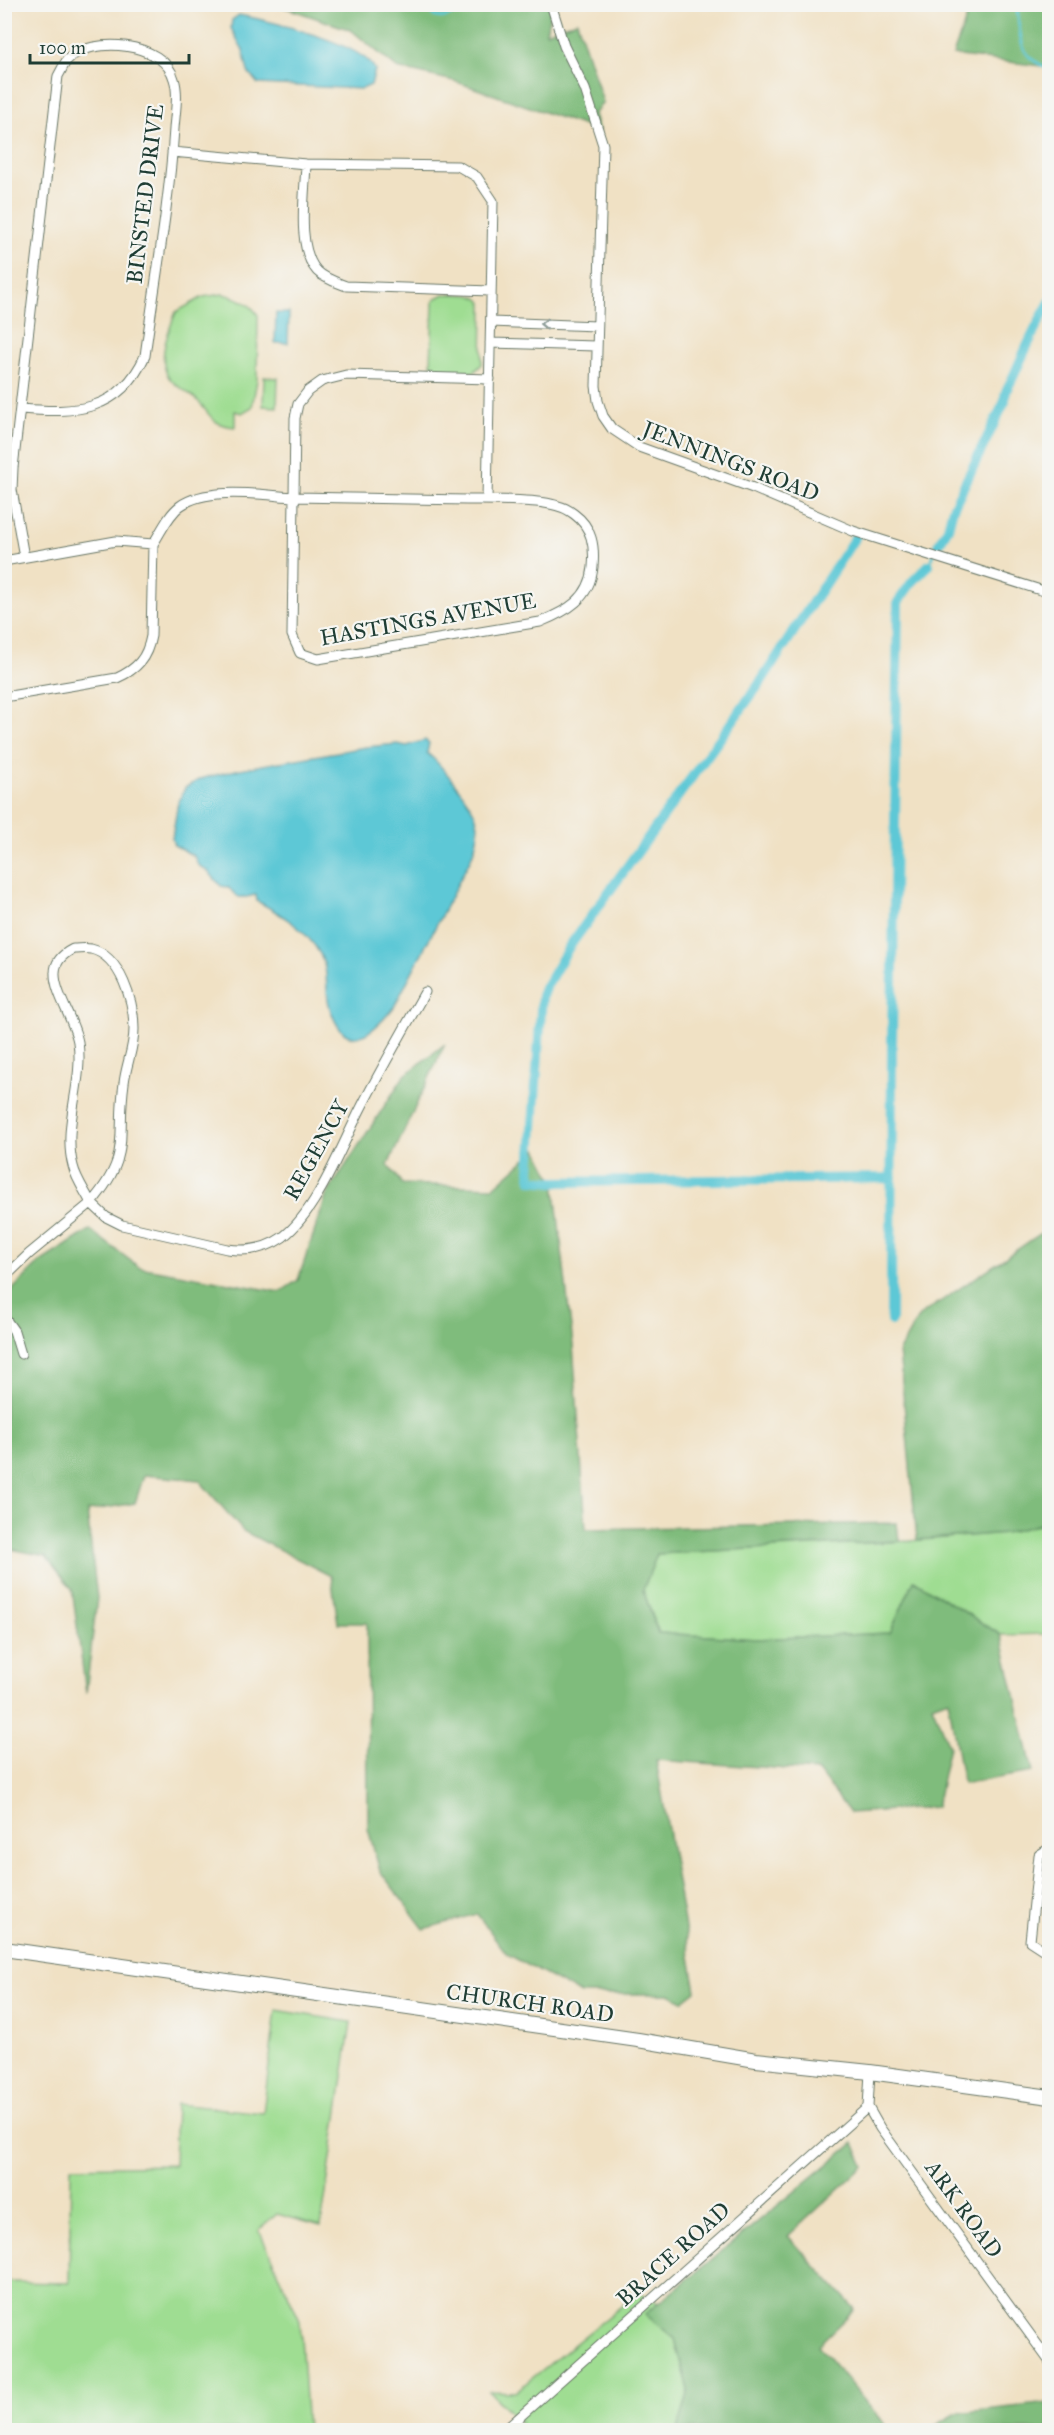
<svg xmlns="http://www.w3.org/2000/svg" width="1054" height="2435" font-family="'IM FELL Great Primer',serif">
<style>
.green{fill:#9fdd92;stroke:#5f8d63;stroke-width:1.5}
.forest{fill:#7fbc7c;stroke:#4f7c58;stroke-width:1.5}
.water{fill:#5dc8d6;stroke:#3e8285;stroke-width:1.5}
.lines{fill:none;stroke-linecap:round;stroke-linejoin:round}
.stream{stroke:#5dc8d6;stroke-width:3}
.canal{stroke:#5dc8d6;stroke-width:10}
.street-casing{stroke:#687666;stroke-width:11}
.secondary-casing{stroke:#687666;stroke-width:16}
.street{stroke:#fff;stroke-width:9}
.secondary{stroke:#fff;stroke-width:14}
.oneway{stroke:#8f9e9a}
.labels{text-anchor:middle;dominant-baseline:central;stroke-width:4.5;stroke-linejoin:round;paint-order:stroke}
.street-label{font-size:22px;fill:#1f3d34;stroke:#f6f6f2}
</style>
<rect width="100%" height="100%" fill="#f6f6f2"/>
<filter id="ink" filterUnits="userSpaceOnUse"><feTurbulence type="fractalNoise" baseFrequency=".0167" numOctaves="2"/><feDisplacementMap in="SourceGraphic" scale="12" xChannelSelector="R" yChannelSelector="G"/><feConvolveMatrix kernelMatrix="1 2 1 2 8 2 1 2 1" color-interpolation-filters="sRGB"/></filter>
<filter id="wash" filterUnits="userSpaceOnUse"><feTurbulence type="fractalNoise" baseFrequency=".008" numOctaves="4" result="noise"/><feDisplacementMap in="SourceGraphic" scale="24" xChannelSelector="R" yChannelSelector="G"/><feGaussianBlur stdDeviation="1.35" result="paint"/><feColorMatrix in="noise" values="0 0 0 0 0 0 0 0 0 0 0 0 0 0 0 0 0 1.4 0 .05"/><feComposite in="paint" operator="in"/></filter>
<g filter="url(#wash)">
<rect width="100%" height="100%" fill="#f0e1c4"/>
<path class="green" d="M223,294C238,298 249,302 258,315L257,380L252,407L242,413L235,411V427C212,425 212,417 199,402C191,394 181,389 173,382C154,364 168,332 176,312L203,297Z
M444,294C457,295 476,291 483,304L482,364L474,372C461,375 439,376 431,364L433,303L435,299Z
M264,377L278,378L277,407L263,406Z
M1049,1522V1634L1001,1635L914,1580L890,1633L757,1639L659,1633L643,1590L657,1554L909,1541L1005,1533Z
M276,2010L351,2022L321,2226L277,2214L259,2230L300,2321L307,2430H5V2282L69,2283L71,2167L174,2165L176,2104L263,2113Z
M639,2292L658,2303L646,2314L675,2339L689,2390L678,2430H511L520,2422L489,2391L515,2392Z"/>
<path class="forest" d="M278,5H552L546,32L577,21L603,102L594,114L599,131L454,81L397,68L351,30Z
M971,5H1049V67L953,55Z
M445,1044L388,1165L402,1184L494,1187L537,1149L554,1182L573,1345L586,1529L897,1523L899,1541L657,1554L643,1590L658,1633L757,1639L890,1633L914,1580L1001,1635L1033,1772L963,1784L948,1699L932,1705L949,1746L936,1807L850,1813L818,1771L656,1760L696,1991L683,2001L669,1994H581L507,1954L477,1914L424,1929L380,1871L368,1829L367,1623H338L331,1576L243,1531L199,1480L144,1475L135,1503L87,1511L97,1598L86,1693L72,1589L46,1556L5,1548L4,1298L40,1262L90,1230L139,1267L280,1292L298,1280L327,1194L404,1076Z
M1049,1228V1522L1005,1533L917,1540L899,1351L919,1316Z
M854,2143L864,2166L788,2236L855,2309L818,2345L889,2430H678L689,2390L675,2339L645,2314Z
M1049,2403V2430H928L957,2413Z"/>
<path class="water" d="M239,15C266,20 366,44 375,70L371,85L362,89L258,84L248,72L243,50L231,28L232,20Z
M276,313H289L288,343H275Z
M425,740L429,743L427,753C439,762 472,803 476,817C481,831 476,845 471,858L394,1007C371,1036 345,1056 330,1008C324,991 330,971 320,954C306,929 281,914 257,901L256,895C239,898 241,901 228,887L221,886L208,871L198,865L194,856L174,845L172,838L178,803L185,788L200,779L240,769L366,747L397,744L407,746Z"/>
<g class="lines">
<path class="stream" d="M428,4L434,16C447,21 454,13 462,4
M1016,4C1023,35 1013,55 1050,69
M929,565L938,545"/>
<path class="canal" d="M856,536L760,683L569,947L545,988L542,996L530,1171L532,1180L553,1182L892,1178
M938,545L948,528L953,508L1005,401C1004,390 1010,385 1014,375C1025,350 1036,326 1050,302
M891,1321L892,1043L898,602L912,582L929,565"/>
</g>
</g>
<g filter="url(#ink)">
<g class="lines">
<g class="street-casing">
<path id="street" d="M551,4L564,46L585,89L603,145L596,386L598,401L603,416L612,429L639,447L753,488L853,531L1050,593
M172,152L306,164L458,166L477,177L493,201L487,500
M306,164C305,194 296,248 317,271C325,279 336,282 346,286L491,291
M491,322L597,326
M490,343L596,346
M21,409C75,413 119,413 145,356C155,281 169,205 174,129C175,113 179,94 174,79C164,42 92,35 67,60C64,64 61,71 58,76L13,468L12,490L24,557
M294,497C352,498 410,499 467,500C490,500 538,499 558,506C563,507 570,511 574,514C592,527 595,546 593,567C590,599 567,611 540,622L318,659L300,653L292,635Z
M4,561L116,541L153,544C161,532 168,515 180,506C207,486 262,495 294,497L295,418L298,404L308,391L322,381L346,375L490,379
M4,697L117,678C137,669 147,658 151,636L153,544
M73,949C79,949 85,948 91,949C121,956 134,1003 134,1029C134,1048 126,1065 124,1083C116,1139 133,1154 91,1203C85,1191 76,1179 73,1166C62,1125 84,1084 78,1042C74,1020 54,992 55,973C55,961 63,954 73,949Z
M4,1278L29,1254L91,1203L106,1217L122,1225L227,1249C247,1252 266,1249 283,1237C317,1211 341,1147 361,1108C381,1069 403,1031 425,992
M4,1317L14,1331L21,1354
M1050,1848L1039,1855L1030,1941L1050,1954
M870,2072L868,2107L880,2128L1050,2362
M505,2430L868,2107"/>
</g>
<g class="secondary-casing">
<path id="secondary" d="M4,1949L638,2040L756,2060L870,2072L1050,2097"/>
</g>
<use href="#street" class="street"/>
<use href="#secondary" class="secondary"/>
</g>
<defs><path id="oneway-chevron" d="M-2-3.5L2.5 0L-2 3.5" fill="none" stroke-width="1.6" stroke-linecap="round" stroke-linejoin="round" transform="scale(1.5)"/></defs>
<use class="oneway" href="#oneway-chevron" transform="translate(544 324) rotate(-178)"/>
</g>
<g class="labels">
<g class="street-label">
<text transform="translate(145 194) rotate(-83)">BINSTED DRIVE</text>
<text transform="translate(731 461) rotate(21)">JENNINGS ROAD</text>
<text transform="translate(428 619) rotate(-10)">HASTINGS AVENUE</text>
<text transform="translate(316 1150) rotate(-61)">REGENCY</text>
<text transform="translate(530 2003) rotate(8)">CHURCH ROAD</text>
<text transform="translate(964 2209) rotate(54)">ARK ROAD</text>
<text transform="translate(673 2254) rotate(-42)">BRACE ROAD</text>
</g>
</g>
<rect width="1054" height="2435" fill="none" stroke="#f6f6f2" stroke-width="24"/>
<path d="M30 54v9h159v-9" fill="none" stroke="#1f3d34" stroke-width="3"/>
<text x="39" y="54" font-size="18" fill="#1f3d34" stroke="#f6f6f2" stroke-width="4.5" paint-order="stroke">100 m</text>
</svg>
